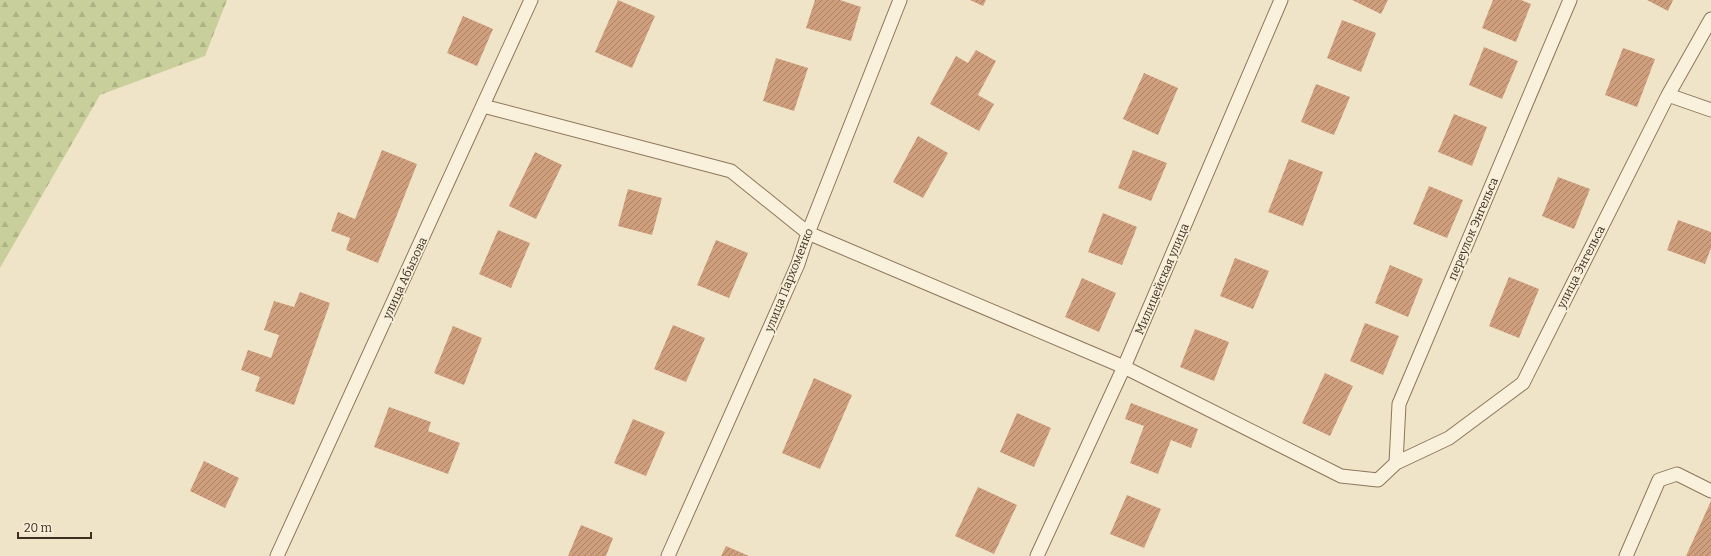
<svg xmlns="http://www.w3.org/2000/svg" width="1711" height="556" font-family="Bitter,serif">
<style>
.forest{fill:url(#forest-firs)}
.building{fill:url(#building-hatch)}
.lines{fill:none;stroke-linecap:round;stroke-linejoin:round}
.service-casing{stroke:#8d765c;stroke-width:15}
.service{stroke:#faf1dc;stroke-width:13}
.labels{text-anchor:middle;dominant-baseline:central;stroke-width:3.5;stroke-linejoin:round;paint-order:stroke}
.street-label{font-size:12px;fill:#3d2e20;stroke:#f7eed8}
</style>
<defs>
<pattern id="forest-firs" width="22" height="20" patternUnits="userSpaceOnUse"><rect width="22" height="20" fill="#c9cf9b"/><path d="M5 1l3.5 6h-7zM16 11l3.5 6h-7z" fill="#aeb285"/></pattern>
<pattern id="building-hatch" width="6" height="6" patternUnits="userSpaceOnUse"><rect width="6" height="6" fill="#cf9f7d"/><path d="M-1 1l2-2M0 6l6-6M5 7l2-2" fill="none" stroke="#a98266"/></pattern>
</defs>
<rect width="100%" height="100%" fill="#f0e4c8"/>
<path class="forest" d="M0,0H227L205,56L100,95L0,268Z"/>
<path class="building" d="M618,0L655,16L632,68L595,52Z
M815,0H840L861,7L851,41L806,28Z
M970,0H986L983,6Z
M1352,0H1388L1381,14Z
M1493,0H1521L1531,4L1516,42L1482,28Z
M1647,0H1673L1668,11Z
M463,16L493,29L477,66L447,53Z
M1342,20L1376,33L1361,72L1327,58Z
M1484,47L1518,61L1502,99L1469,85Z
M1623,48L1655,59L1637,107L1605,95Z
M976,50L996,61L978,95L994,104L979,131L930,104L956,56L968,63Z
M776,58L808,68L794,111L763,101Z
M1144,73L1178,88L1158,135L1123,119Z
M1316,84L1350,97L1334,135L1301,122Z
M1454,114L1487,127L1472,166L1438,152Z
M918,136L948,153L923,198L893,182Z
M382,150L417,164L378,263L346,250L350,238L331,231L338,212L355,219Z
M1133,150L1167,163L1151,201L1118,188Z
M535,152L562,165L536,219L509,206Z
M1289,159L1323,172L1303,226L1268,212Z
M1558,177L1590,189L1574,229L1542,216Z
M1429,186L1463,200L1447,238L1413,224Z
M628,189L662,198L652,235L618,226Z
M1103,213L1137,227L1122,265L1088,252Z
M1678,220L1711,232V248L1705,264L1667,250Z
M498,230L530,243L511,288L479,274Z
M716,240L748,253L729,298L697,285Z
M1235,258L1269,271L1253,309L1220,296Z
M1390,265L1423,279L1408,317L1375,303Z
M1509,277L1539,289L1519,338L1489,326Z
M1082,278L1116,293L1099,332L1065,317Z
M300,292L330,303L294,405L255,391L260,377L241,370L248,350L271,358L279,335L264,330L274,301L294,307Z
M1365,323L1399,336L1383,375L1350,361Z
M673,325L705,338L686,382L654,369Z
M453,326L482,338L464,385L434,373Z
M1195,329L1229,342L1214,381L1180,367Z
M1325,373L1353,386L1330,436L1302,423Z
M814,378L852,395L820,469L782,453Z
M1131,403L1198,429L1191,448L1171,440L1158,474L1130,463L1144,426L1125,419Z
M389,407L431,422L428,431L460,443L448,474L374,447Z
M1017,413L1051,428L1034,467L1000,452Z
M633,419L665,432L646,476L614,463Z
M204,461L239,478L225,508L190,491Z
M978,487L1017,505L994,554L955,536Z
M1127,495L1161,509L1144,548L1110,534Z
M1711,501V556H1686Z
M581,525L613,538L606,556H568Z
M726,546L749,556H721Z"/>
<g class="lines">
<g class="service-casing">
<path id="service" d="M1668,95L1711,110
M483,106L731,171L808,233L1124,367L1341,476L1378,480L1396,463L1449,438L1523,383L1668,95L1711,19
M1396,463L1399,404L1570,0
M277,556L531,0
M668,556L798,264L808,233L900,0
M1037,556L1124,367L1281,0
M1626,556L1659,480L1677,474L1711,491"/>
</g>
<use href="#service" class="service"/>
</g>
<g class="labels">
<g class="street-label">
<text transform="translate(1473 229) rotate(-67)">переулок Энгельса</text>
<text transform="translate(1581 267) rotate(-63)">улица Энгельса</text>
<text transform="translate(405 278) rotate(-65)">улица Абызова</text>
<text transform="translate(1162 279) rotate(-67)">Милицейская улица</text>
<text transform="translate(789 280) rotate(-68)">улица Пархоменко</text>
</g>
</g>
<path d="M18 532v6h73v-6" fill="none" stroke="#3d2e20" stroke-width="2"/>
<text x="24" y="532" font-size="12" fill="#3d2e20" stroke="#f7eed8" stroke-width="3" paint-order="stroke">20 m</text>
</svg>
